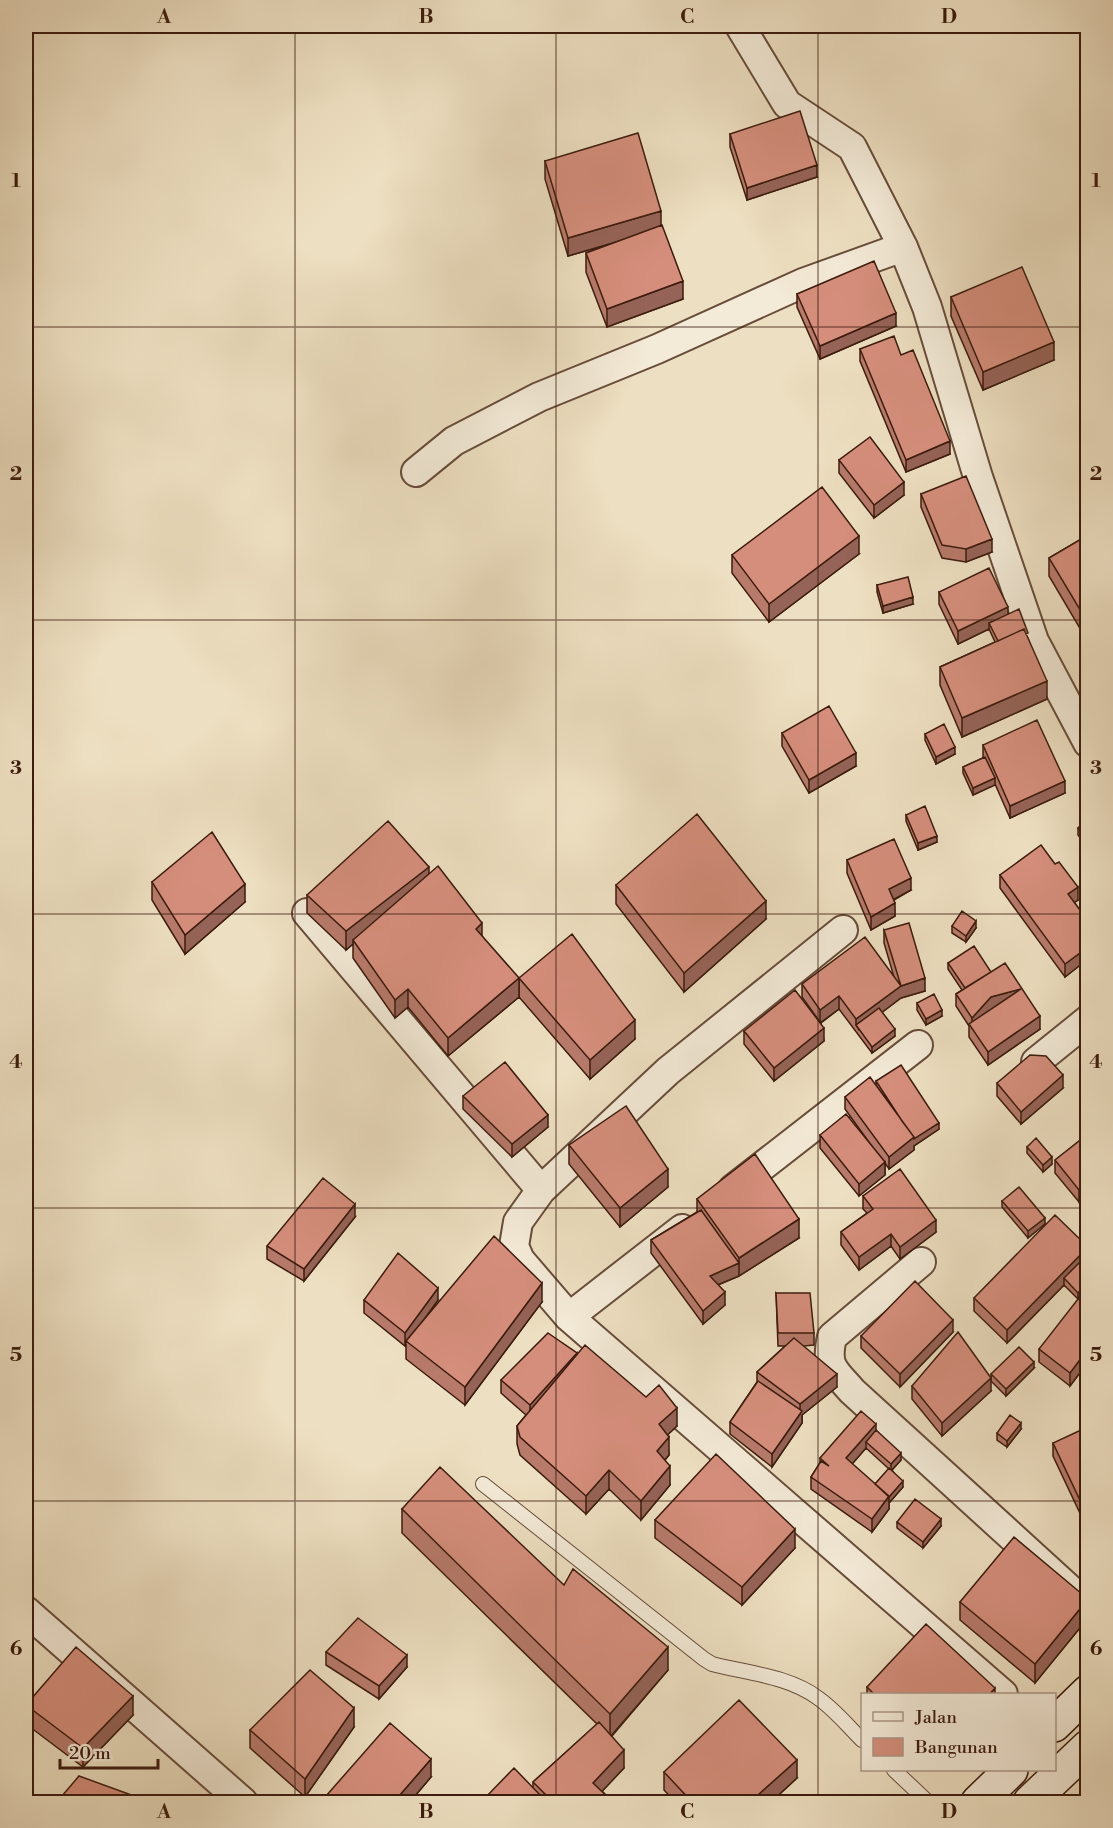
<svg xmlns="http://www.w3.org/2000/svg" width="1113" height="1828" font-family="'Libre Bodoni',serif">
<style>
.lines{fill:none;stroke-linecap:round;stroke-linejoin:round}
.lane-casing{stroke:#684c3a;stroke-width:16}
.street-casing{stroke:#684c3a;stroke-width:32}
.secondary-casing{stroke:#3c1b0d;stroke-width:36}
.lane{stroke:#f3ead7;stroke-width:14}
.street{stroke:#f3ead7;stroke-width:28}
.secondary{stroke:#f3ead7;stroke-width:33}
.wall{fill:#b77a6b;stroke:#3c1b0d;stroke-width:1.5;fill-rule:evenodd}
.shaded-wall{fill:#956357;stroke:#3c1b0d;stroke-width:1.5}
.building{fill:#d58e7c;stroke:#3c1b0d;stroke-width:1.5}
.grid{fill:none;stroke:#3c1b0d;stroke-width:1.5;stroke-opacity:0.55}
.neatline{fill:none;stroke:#3c1b0d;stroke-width:2}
.grid-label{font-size:20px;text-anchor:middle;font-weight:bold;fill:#3c1b0d}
</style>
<rect width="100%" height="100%" fill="#eddfc1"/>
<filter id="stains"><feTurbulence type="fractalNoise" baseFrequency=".00333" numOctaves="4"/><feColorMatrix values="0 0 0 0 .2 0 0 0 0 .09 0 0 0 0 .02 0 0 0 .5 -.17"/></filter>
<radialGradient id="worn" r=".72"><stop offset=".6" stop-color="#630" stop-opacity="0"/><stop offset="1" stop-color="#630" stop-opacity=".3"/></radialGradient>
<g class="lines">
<g class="lane-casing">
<path id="lane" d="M483,1484L704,1659L712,1664C747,1673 789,1676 818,1698C834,1709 848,1726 862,1740
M894,1770L928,1802"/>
</g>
<g class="street-casing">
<path id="street" d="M740,26L787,104L852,147L903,247L927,307L978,477L1034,641L1088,743
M416,472L454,441L539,397L657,349L803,283L903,247
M307,913L541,1190
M843,930L668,1071L541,1190L518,1222L514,1246L520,1260L569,1317L1003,1694
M1036,1062L1088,1020
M733,1189L918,1045
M921,1262L832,1337C825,1367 834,1370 852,1391L1088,1606
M569,1317L682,1229
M26,1611L243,1802"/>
</g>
<g class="secondary-casing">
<path id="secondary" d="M1054,1725L1088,1692
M978,1802L1011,1770
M1030,1802L1088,1747"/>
</g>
<use href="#lane" class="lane"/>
<use href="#street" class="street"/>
<use href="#secondary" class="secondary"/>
</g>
<path class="wall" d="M730,134L817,177L747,200L730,147Z
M545,161L661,226L683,299L607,327L586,272V253L617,242L568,256L545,179Z
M797,294L896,326L820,359L797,307Z
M951,297L1054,360L983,390L951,316Z
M860,349L901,355L950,454L906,472L860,361Z
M839,460L904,495L874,518L839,473Z
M921,494L992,552L966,562L942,558L921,507Z
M1088,535V642L1049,576V558Z
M859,554L769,622L732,573V555Z
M877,585L913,604L883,613L877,592Z
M939,592L1008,614L1028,638L1047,699L962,737L940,685V667L995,642L989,629L958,644L939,604Z
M782,733L856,766L809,793L782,746Z
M925,734L955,754L936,764L925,740Z
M983,745L1065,793L1010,818L995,784L973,795L963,773V767L983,758Z
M906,815L937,842L918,850L906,821Z
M1088,821V848L1078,835V828Z
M847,860L911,890L894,900L895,916L871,930L847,873Z
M429,874L482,936L519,997L448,1056L408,1007L395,1018L353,958V944L346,950L307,913V895Z
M1000,875L1078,900L1074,902L1088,921V959L1065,977L1000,888Z
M152,882L245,902L185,954L152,900Z
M616,885L766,919L684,992L616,904Z
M952,926L976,928L966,942L952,933Z
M884,930L925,991L901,998L882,1012L895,1036L872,1053L839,1009L821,1023L824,1041L774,1081L744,1044V1031L820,1022L802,997V984L894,977L884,943Z
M948,963L991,972L1040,1029L988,1065L969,1037V1026L956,1006V994L962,990L948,969Z
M519,978L635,1039L590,1079L519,997Z
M917,1003L942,1016L926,1025L917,1010Z
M876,1081L939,1129L914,1146V1150L889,1169L885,1163V1175L859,1196L820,1148V1135L876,1152L845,1109V1097L876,1086Z
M997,1083L1063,1088L1021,1124L997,1096Z
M463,1096L548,1127L512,1157L463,1109Z
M1088,1134L1079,1202L1055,1173V1160Z
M569,1145L668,1187L620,1227L569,1164Z
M1027,1147L1052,1164L1043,1172L1027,1153Z
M863,1196L936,1232L900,1259L891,1246L859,1270L841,1245V1232L867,1213L863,1209Z
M697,1199L799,1238L739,1276L718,1285L725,1305L703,1324L651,1253V1240L697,1212Z
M1002,1201L1045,1224L1028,1238L1002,1207Z
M355,1217L304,1281L267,1259V1246Z
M1088,1247L1078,1299L1064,1285L1007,1343L974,1311V1298Z
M776,1293L814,1333V1345L803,1346L837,1387L802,1415V1423L772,1467L730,1434V1422L757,1382V1372L785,1346H778Z
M364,1300H438L428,1314L542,1302L465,1405L406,1359V1344L405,1346L364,1313Z
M1088,1306V1362L1070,1386L1039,1362V1349Z
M953,1332L900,1387L861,1348V1336Z
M577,1355L677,1426L667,1435L669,1455L665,1460L670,1485L641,1520L609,1489L586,1514L520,1455L517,1444V1426L526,1415L501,1393V1380Z
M1034,1368L1006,1396L991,1381V1374Z
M912,1386L991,1391L942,1436L912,1399Z
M1021,1429L1007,1447L997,1440V1433Z
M876,1430L901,1460L892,1470L903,1487L889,1503V1509L872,1532L811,1489V1477L820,1463V1458ZM866,1448L889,1469L875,1484L852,1464Z
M1053,1443L1088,1445V1525L1086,1526L1053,1456Z
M402,1509L564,1585L668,1670L612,1736L624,1768L602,1791L614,1803H483V1800L533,1788V1782L597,1724L402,1533Z
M655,1520L795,1548L742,1605L655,1538Z
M897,1522L941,1526L923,1548L897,1528Z
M1088,1599V1618L1035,1683L960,1620V1602Z
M326,1652L407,1667L379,1699L326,1665Z
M867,1687L995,1695H867Z
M26,1705L133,1715L83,1767L26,1724Z
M354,1727L305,1797L250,1748V1730Z
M664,1772L797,1778L770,1803H676L664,1790Z
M431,1777L409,1803H326V1796Z"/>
<path class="shaded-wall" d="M765,26H789L765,32Z
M817,165V177L747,200V188Z
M661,211V229L568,256V238Z
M683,281V299L607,327V309Z
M896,313V326L820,359V346Z
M1054,342V360L983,390V372Z
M950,441V454L906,472V460Z
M904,482V495L874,518V505Z
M859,536V554L769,622V604Z
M992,539V552L966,562V549Z
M913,597V604L883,613V606Z
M1008,607V620L989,623V629L958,644V631Z
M1047,681V699L962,737V718Z
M955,747V754L936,764V757Z
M856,753V766L809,793V780Z
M995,778V785L973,795V788Z
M1065,781V793L1010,818V806Z
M937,836V842L918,850V843Z
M429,867V885L353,940V944L346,950V931Z
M911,878V890L889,902V889Z
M245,884V902L185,954V935Z
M1078,887V900L1068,907V894Z
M766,901V919L684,992V973Z
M895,903V916L871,930V917Z
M976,921V928L966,942V936Z
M482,923V942L476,929Z
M1088,947V959L1065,977V964Z
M519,978V997L448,1056V1038Z
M925,978V991L901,998L859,1030L856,1025V1019L901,986Z
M408,989V1007L395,1018V1000Z
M1021,989L972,1028V1018L991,997Z
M839,996V1009L820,1023V1010Z
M942,1010V1016L926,1025V1019Z
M1040,1016V1029L988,1065V1052Z
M635,1020V1039L590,1079V1060Z
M824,1028V1041L774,1081V1068Z
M895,1029V1036L872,1053V1047Z
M1063,1075V1088L1021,1124V1112Z
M548,1115V1127L512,1157V1144Z
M939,1123V1129L914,1146V1150L889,1169V1157L914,1137Z
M1052,1157V1164L1043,1172V1165Z
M885,1162V1175L859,1196V1184Z
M668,1169V1187L620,1227V1208Z
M1088,1183V1195L1079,1202V1190Z
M355,1204V1217L304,1281V1269Z
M1045,1218V1224L1028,1238V1231Z
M799,1219V1238L739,1276V1258Z
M936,1220V1232L900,1259V1247Z
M891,1234V1246L859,1270V1257Z
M1088,1247V1260L1064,1278V1285L1007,1343V1330Z
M739,1263V1276L710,1288V1276Z
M542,1283V1302L465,1405V1387Z
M1088,1283V1290L1078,1299V1293Z
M438,1288V1300L408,1342L406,1341L405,1346V1333Z
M725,1292V1305L703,1324V1311Z
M953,1320V1332L900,1387V1374Z
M1088,1349V1362L1070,1386V1373Z
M577,1353V1366L530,1418V1405Z
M1034,1362V1368L1006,1396V1389Z
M837,1374V1387L802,1415V1423L772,1467V1454L800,1414V1404Z
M991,1378V1391L942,1436V1423Z
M677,1408V1426L659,1443V1424Z
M1021,1423V1429L1007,1447V1441Z
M876,1424V1437L866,1442V1448L846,1471V1458Z
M669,1437V1455L657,1469V1451Z
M901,1453V1460L891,1471V1464Z
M670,1466V1485L641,1520V1501Z
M609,1470V1489L586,1514V1496Z
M903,1481V1487L889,1503V1497Z
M889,1496V1509L872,1532V1519Z
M1088,1512V1525L1086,1526V1513Z
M941,1519V1526L923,1548V1542Z
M795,1529V1548L742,1605V1587Z
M1088,1599V1618L1035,1683V1664Z
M668,1647V1670L610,1737V1714Z
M407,1655V1667L379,1699V1686Z
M995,1688V1695H989Z
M133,1696V1715L83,1767V1748Z
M354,1708V1727L305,1797V1779Z
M624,1750V1768L593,1801V1783Z
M431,1759V1777L409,1803H393Z
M797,1760V1778L770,1803H749Z"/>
<path class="building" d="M800,111L817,165L747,188L730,134Z
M638,133L661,211L568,238L545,161Z
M662,225L683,281L607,309L586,253Z
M874,261L896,313L820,346L797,294Z
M1022,267L1054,342L983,372L951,297Z
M894,336L901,355L913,350L950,441L906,460L860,349Z
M870,437L904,482L874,505L839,460Z
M966,476L992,539L966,549L942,545L921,494Z
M822,487L859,536L769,604L732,555Z
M1088,535V623L1049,558Z
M989,568L1008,607L958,631L939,592Z
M908,577L913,597L883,606L877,585Z
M1019,609L1028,633L1026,634L1024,629L998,641L989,623Z
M1024,629L1047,681L962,718L940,667Z
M829,706L856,753L809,780L782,733Z
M1037,720L1065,781L1010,806L983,745Z
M944,724L955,747L936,757L925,734Z
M985,757L995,778L973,788L963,767Z
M925,806L937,836L918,843L906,815Z
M697,814L766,901L684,973L616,885Z
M388,821L429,867L346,931L307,895Z
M1088,821V841L1078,828Z
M212,832L245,884L185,935L152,882Z
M894,839L911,878L889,889L895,903L871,917L847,860Z
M1041,845L1055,864L1059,862L1078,887L1068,894L1088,921V947L1065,964L1000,875Z
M438,866L482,923L476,929L519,978L448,1038L408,989L395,1000L353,940Z
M962,911L976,921L966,936L952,926Z
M909,923L925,978L901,986L856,1019L839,996L820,1010L802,984L865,937L901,986L884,930Z
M572,934L635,1020L590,1060L519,978Z
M974,946L991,972L965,988L948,963Z
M1005,963L1040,1016L988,1052L969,1024L1021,989L991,997L972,1018L956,994Z
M795,990L824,1028L774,1068L744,1031Z
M934,994L942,1010L926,1019L917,1003Z
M879,1008L895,1029L872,1047L856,1025Z
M1030,1055L1046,1056L1063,1075L1021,1112L997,1083Z
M505,1062L548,1115L512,1144L463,1096Z
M901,1065L939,1123L914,1139V1137L902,1121L876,1081Z
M870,1077L914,1137L889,1157L845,1097Z
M626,1106L668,1169L620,1208L569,1145Z
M846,1114L885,1162L859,1184L820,1135Z
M1088,1134V1183L1079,1190L1055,1160Z
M1036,1138L1052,1157L1043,1165L1027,1147Z
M755,1154L799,1219L739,1258L697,1199Z
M900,1169L936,1220L900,1247L891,1234L859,1257L841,1232L873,1209L863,1196Z
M323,1178L355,1204L304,1269L267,1246Z
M1019,1187L1045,1218L1028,1231L1002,1201Z
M701,1210L739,1263L710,1276L725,1292L703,1311L651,1240Z
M1055,1215L1088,1247L1007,1330L974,1298Z
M494,1236L542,1283L465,1387L406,1341Z
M398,1253L438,1288L405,1333L364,1300Z
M1088,1254V1283L1078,1293L1064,1278Z
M915,1281L953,1320L900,1374L861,1336Z
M776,1293H810L814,1333H778Z
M1078,1299L1088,1306V1349L1070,1373L1039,1349Z
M958,1332L991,1378L942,1423L912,1386Z
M548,1333L577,1353L530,1405L501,1380Z
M794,1338L837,1374L800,1404L757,1372Z
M585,1345L646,1397L659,1385L677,1408L659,1424L669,1437L657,1451L670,1466L641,1501L609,1470L586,1496L520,1437L517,1426Z
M1019,1347L1034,1362L1006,1389L991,1374Z
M758,1381L802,1411L772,1454L730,1422Z
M861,1411L876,1424L846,1458L889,1496L872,1519L811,1477L821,1461L829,1466L820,1458Z
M1010,1415L1021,1423L1007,1441L997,1433Z
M876,1430L901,1453L891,1464L866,1442Z
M1081,1430L1088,1445V1512L1086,1513L1053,1443Z
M716,1454L795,1529L742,1587L655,1520Z
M440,1467L564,1585L573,1569L668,1647L610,1714L402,1509Z
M889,1468L903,1481L889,1497L875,1484Z
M915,1499L941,1519L923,1542L897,1522Z
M1014,1537L1088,1599L1035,1664L960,1602Z
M358,1618L407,1655L379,1686L326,1652Z
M926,1624L995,1688L989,1695H875L867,1687Z
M76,1647L133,1696L83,1748L26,1705Z
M310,1670L354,1708L305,1779L250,1730Z
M739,1700L797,1760L749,1803H693L664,1772Z
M599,1722L624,1750L593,1783L614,1803H554L533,1782Z
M390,1723L431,1759L393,1803H333L326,1796Z
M514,1768L544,1799L541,1803H485L483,1800Z
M79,1776L134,1796L130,1803H56Z"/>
<path class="grid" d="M295,26V1802M556,26V1802M818,26V1802M26,327H1088M26,620H1088M26,914H1088M26,1208H1088M26,1501H1088"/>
<rect width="1113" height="1828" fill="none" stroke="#eddfc1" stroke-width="66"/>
<rect x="861" y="1693" width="195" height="78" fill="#f3ead7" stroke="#aa9786" stroke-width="1.5"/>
<rect x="873" y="1712" width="30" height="9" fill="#f3ead7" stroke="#aa9786" stroke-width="1.5"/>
<text x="915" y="1723" font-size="18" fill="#3c1b0d">Jalan</text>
<rect x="873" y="1738" width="30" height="18" fill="#d58e7c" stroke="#aa9786" stroke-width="1.5"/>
<text x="915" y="1753" font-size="18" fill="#3c1b0d">Bangunan</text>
<path d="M60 1759v9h98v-9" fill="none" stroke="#3c1b0d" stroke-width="3"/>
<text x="69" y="1759" font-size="18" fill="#3c1b0d" stroke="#f3ead7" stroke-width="4.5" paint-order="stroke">20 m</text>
<rect x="33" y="33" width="1047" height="1762" class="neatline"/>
<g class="grid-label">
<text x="164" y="23">A</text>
<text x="426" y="23">B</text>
<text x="687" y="23">C</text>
<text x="949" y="23">D</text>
<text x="16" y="187">1</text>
<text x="1096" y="187">1</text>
<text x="16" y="480">2</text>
<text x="1096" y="480">2</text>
<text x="16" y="774">3</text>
<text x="1096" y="774">3</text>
<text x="16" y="1068">4</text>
<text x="1096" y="1068">4</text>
<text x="16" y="1361">5</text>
<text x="1096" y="1361">5</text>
<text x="16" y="1655">6</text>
<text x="1096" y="1655">6</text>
<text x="164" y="1818">A</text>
<text x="426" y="1818">B</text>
<text x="687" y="1818">C</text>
<text x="949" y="1818">D</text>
</g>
<rect width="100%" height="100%" filter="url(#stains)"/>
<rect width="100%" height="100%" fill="url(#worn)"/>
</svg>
